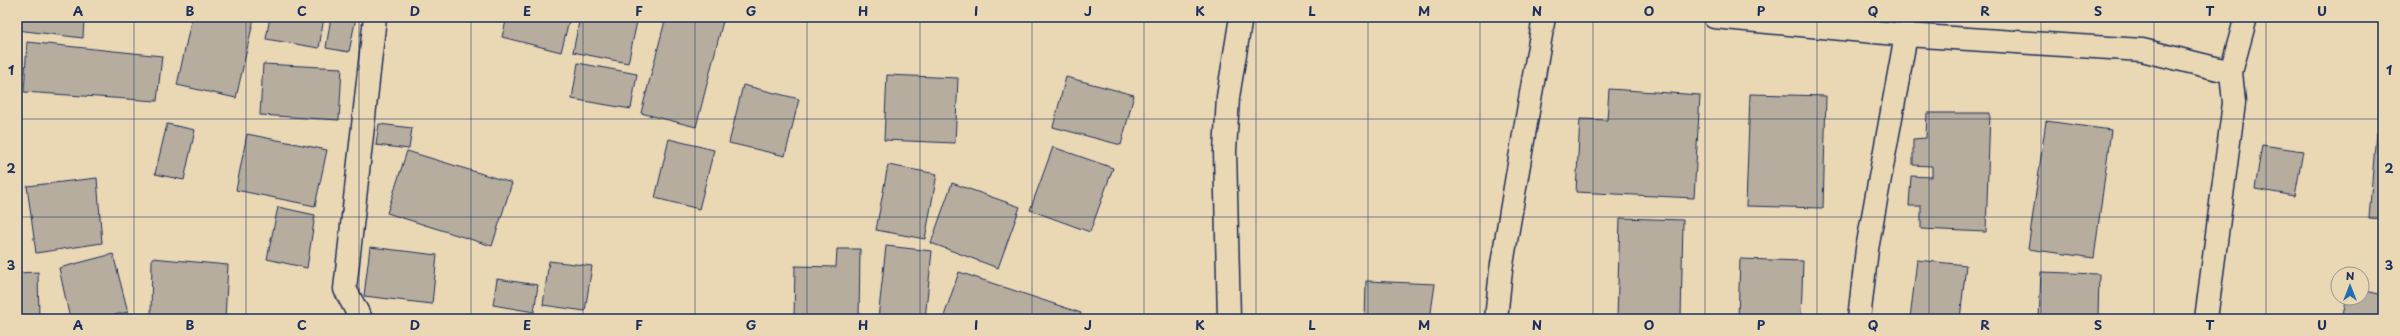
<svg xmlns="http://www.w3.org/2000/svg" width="2400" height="336" font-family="'Playpen Sans',sans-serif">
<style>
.building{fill:#b7ad9f;stroke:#1b2f5e}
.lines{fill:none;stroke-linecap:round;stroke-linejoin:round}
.minor-casing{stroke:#1b2f5e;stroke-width:25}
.minor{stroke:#ead7b4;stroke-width:22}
.grid{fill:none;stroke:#1b2f5e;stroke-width:1;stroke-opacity:0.55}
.neatline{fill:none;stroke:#1b2f5e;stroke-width:1.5}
.grid-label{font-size:13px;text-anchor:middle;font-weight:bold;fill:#1b2f5e}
</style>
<rect width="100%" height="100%" fill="#ead7b4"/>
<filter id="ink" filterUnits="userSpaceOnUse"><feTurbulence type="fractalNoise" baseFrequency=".025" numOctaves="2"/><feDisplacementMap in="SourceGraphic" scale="8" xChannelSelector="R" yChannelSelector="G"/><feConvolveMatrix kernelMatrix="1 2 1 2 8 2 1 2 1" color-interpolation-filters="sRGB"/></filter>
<g filter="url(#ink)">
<path class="building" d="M17,17H84L83,38L17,30Z
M192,17L254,18L236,98L177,85Z
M270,17H324L319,48L266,39Z
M331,17H356L349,52L326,48Z
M507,17H570L561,52L502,37Z
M580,17H638L628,63L573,52Z
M666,17H724L696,127L641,113Z
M27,42L162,56L157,101L24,92Z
M578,63L637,74L631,109L572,99Z
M263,64L342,68L339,120L260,115Z
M17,70H20L19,89H17Z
M887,75L958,78L955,143L884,140Z
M1066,77L1134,95L1121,145L1053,127Z
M743,85L799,99L785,156L729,143Z
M1609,89L1700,95L1694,198L1576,192L1580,119L1607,120Z
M1750,94L1826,96L1823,208L1746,206Z
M1927,113H1990L1986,232L1921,229V206H1909L1911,176L1932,177V166L1913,165V139L1926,138Z
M2046,121L2111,130L2094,258L2028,249Z
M167,124L195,130L184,180L155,174Z
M379,124L412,128L409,149L376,145Z
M2376,133L2383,134V219L2369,218Z
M247,134L327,150L315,206L236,190Z
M669,139L714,150L699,209L655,198Z
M2262,145L2303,151L2295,196L2255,189Z
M1053,147L1113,168L1090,232L1030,210Z
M407,151L512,183L492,246L387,213Z
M888,165L937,174L925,239L876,230Z
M97,178L102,243L36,253L27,186Z
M952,183L1020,207L998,268L931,243Z
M278,207L315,215L307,268L267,259Z
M1620,218L1683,220L1681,319H1617Z
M886,246L932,251L925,319H878Z
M370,247L437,255L432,304L364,296Z
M837,249H860L859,319H794L795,266L836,267Z
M113,254L128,312L96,319H70L59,268Z
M152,258L228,265L225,319L151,318Z
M1740,259L1803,261L1801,319H1738Z
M1917,260L1966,265L1960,319H1910Z
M549,261L592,266L585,311L543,305Z
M38,272L39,319H17V273Z
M959,272L1081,313L1079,319H943Z
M2041,272L2099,274L2098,319H2039Z
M497,279L538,285L534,312L493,305Z
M1366,281L1435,284L1430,319H1365Z
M2362,290L2383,295V319H2342L2347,298H2362Z"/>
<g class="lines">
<g class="minor-casing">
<path id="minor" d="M1714,17L1906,35L2142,50L2231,72
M361,319L345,289L375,17
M1229,319L1225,151L1228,97L1241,17
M1496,319L1501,270L1544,17
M1859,319L1867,249L1906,35
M2206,319L2234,103L2231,72L2246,17"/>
</g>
<use href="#minor" class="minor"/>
</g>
</g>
<path class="grid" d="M134,17V319M246,17V319M359,17V319M471,17V319M583,17V319M695,17V319M807,17V319M920,17V319M1032,17V319M1144,17V319M1256,17V319M1368,17V319M1480,17V319M1593,17V319M1705,17V319M1817,17V319M1929,17V319M2041,17V319M2154,17V319M2266,17V319M17,119H2383M17,217H2383"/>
<rect width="2400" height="336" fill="none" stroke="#ead7b4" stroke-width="44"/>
<g transform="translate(2350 286)"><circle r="19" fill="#ead7b4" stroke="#979492"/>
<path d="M0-3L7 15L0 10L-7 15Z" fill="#1f6fb2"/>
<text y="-6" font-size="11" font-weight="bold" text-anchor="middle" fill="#1b2f5e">N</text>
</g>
<rect x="22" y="22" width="2356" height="292" class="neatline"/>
<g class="grid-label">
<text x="78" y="16">A</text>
<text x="190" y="16">B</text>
<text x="302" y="16">C</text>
<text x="415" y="16">D</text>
<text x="527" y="16">E</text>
<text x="639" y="16">F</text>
<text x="751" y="16">G</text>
<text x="863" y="16">H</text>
<text x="976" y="16">I</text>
<text x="1088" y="16">J</text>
<text x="1200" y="16">K</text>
<text x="1312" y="16">L</text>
<text x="1424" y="16">M</text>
<text x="1537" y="16">N</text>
<text x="1649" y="16">O</text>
<text x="1761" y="16">P</text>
<text x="1873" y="16">Q</text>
<text x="1985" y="16">R</text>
<text x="2098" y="16">S</text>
<text x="2210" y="16">T</text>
<text x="2322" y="16">U</text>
<text x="11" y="75">1</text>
<text x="2389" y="75">1</text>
<text x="11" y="173">2</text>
<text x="2389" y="173">2</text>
<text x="11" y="270">3</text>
<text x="2389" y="270">3</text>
<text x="78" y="330">A</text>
<text x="190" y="330">B</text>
<text x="302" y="330">C</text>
<text x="415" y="330">D</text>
<text x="527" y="330">E</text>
<text x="639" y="330">F</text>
<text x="751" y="330">G</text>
<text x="863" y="330">H</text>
<text x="976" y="330">I</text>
<text x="1088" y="330">J</text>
<text x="1200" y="330">K</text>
<text x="1312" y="330">L</text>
<text x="1424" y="330">M</text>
<text x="1537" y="330">N</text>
<text x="1649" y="330">O</text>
<text x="1761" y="330">P</text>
<text x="1873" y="330">Q</text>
<text x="1985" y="330">R</text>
<text x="2098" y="330">S</text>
<text x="2210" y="330">T</text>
<text x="2322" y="330">U</text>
</g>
</svg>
